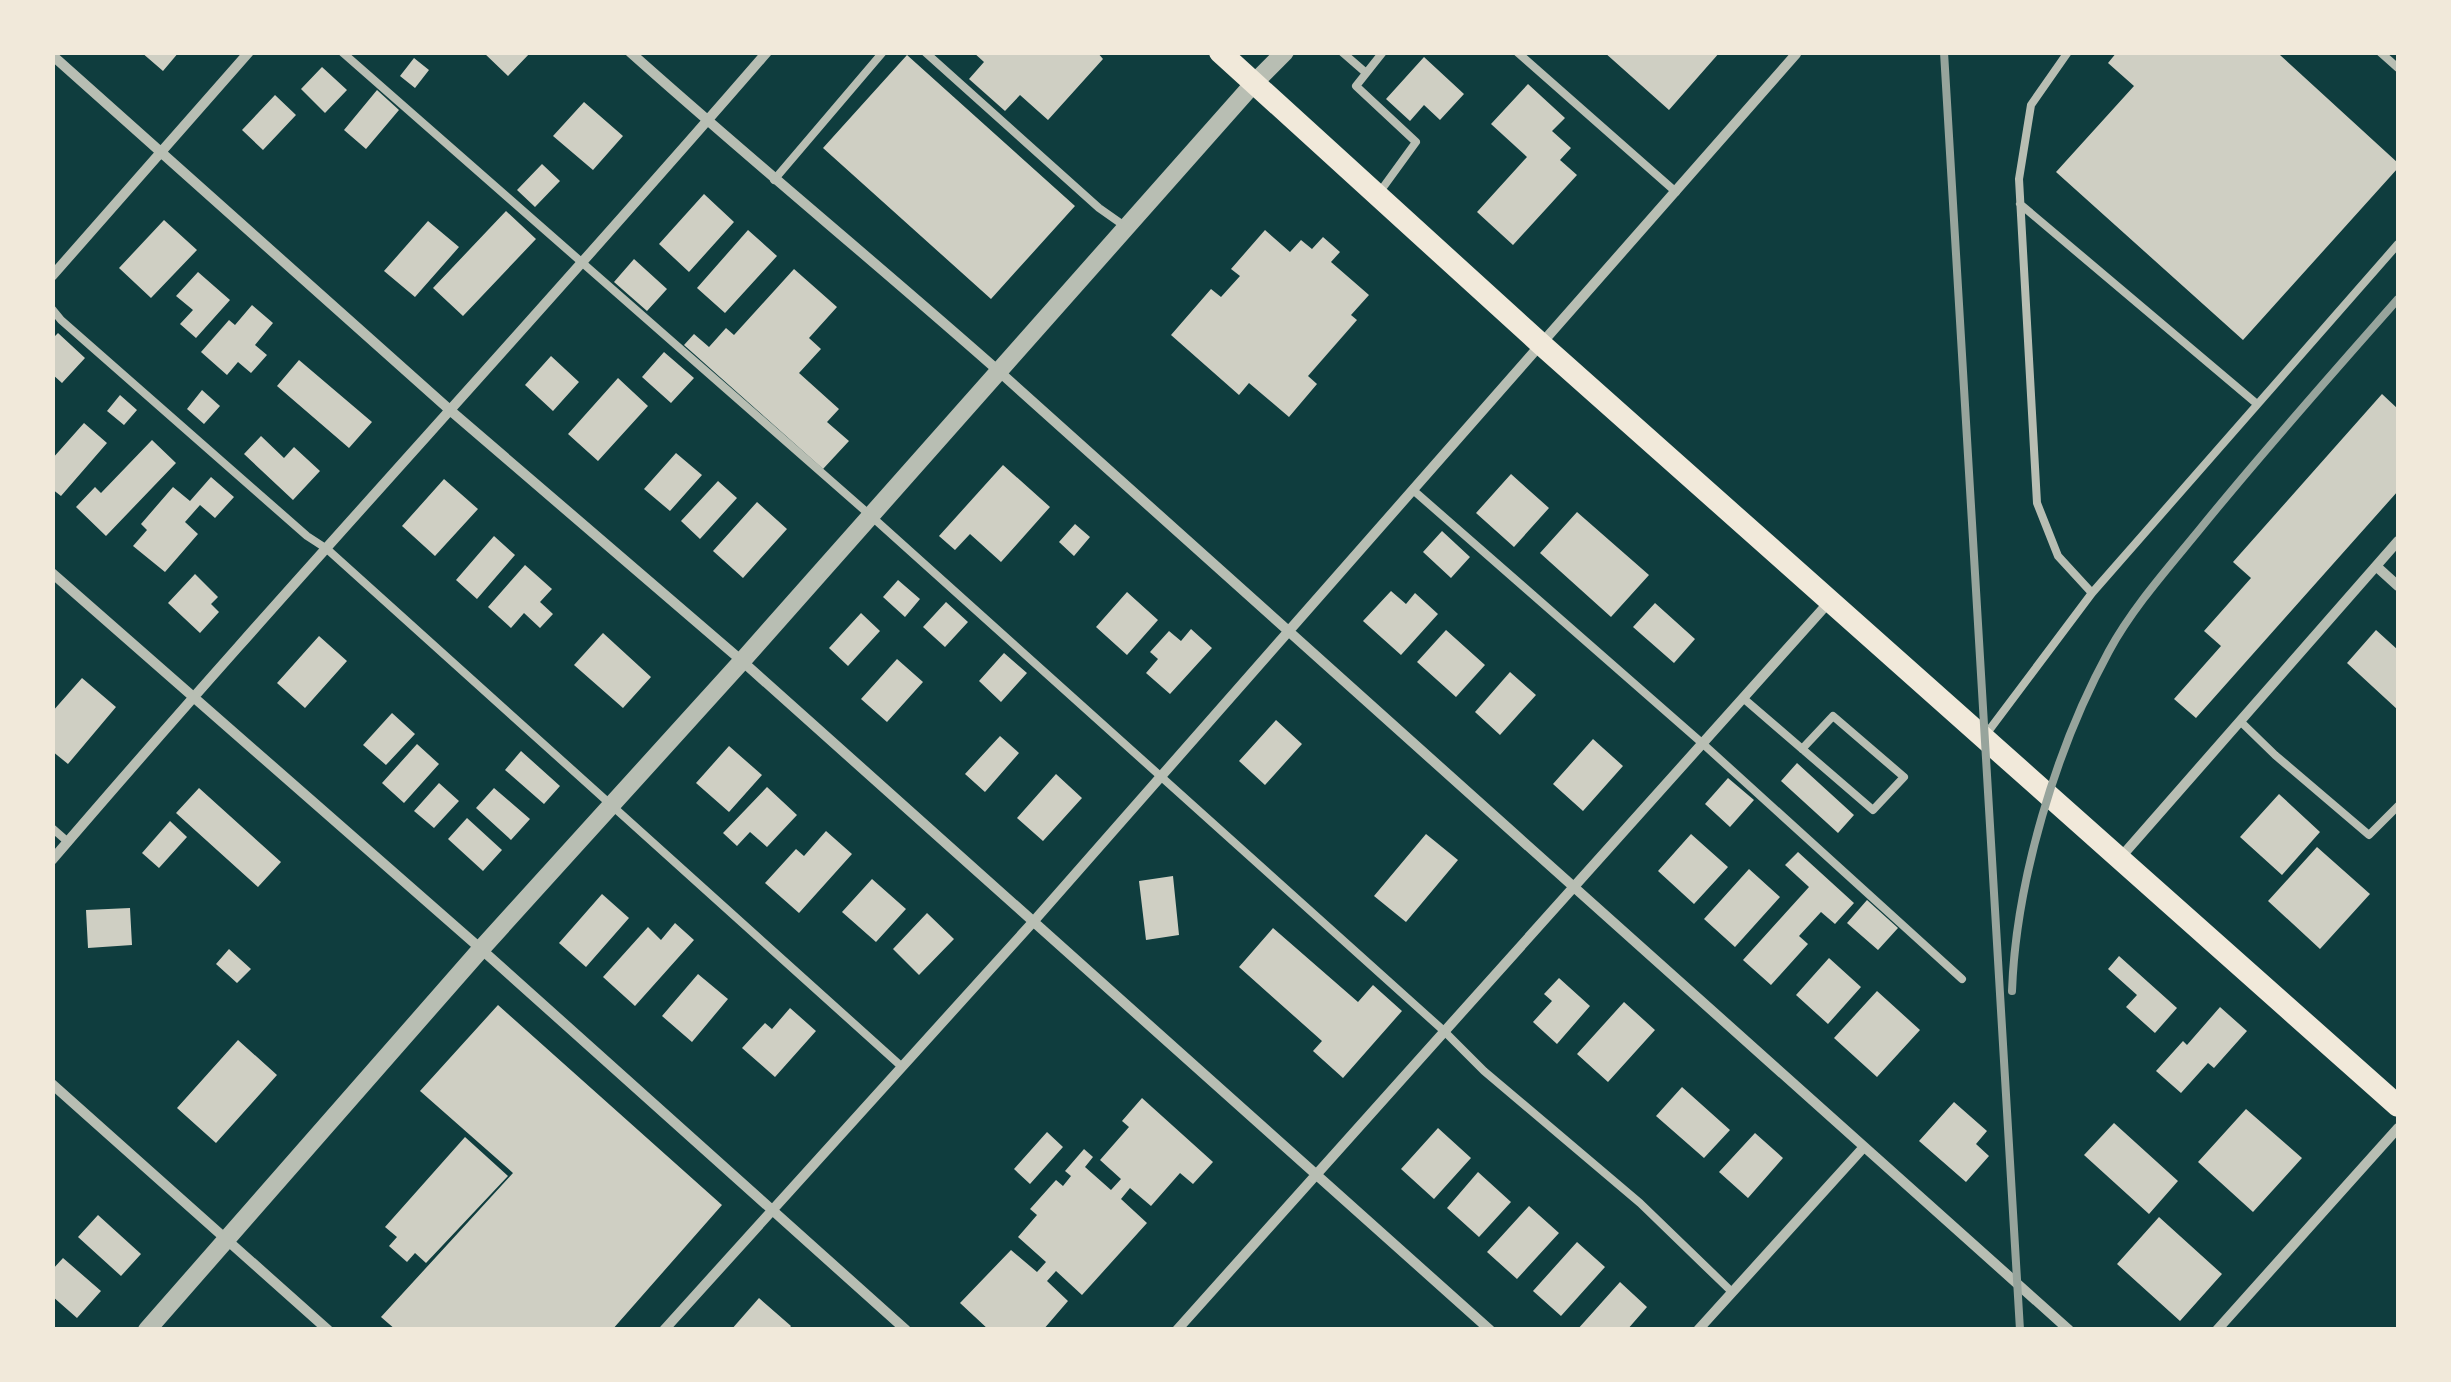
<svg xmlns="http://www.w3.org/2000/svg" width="2451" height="1382" font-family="'Open Sans',sans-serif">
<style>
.building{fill:#cfcfc3}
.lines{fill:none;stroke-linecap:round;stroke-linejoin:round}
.service{stroke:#b8beb3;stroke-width:8}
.minor{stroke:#b8beb3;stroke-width:10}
.tertiary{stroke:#b8beb3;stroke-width:18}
.primary{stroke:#f1e9da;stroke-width:22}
.rail{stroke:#97a49c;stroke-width:8}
</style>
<rect width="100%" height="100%" fill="#0f3d3e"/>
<path class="building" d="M141,52H179L163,71Z
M483,52H531L508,76Z
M973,52H1097L1103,59L1048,120L1020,95L1005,111L969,79L984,62Z
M1604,52H1720L1669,110Z
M2117,52H2282L2280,55L2398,163V168L2243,340L2056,172L2134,86L2108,63Z
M907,55L1075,206L991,299L823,148Z
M1424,57L1464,94L1440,120L1424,105L1410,121L1386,99Z
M414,58L429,70L415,88L400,76Z
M322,67L347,90L325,113L301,89Z
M1528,84L1565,118L1552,131L1571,148L1560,160L1577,175L1513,245L1477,212L1527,157L1491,124Z
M377,90L399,110L366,149L344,130Z
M275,95L296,115L263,150L242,130Z
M584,102L623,136L593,170L553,136Z
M542,164L560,181L535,207L517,190Z
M704,194L734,222L689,272L659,244Z
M506,211L536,239L463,316L433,288Z
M164,220L197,250L151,298L119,268Z
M428,221L459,247L415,297L384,271Z
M748,230L777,256L725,313L697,288Z
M1265,230L1290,252L1301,240L1312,249L1323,237L1340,252L1331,262L1369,295L1351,315L1357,320L1308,376L1317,384L1289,417L1249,383L1239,395L1171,335L1211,289L1221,297L1240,276L1231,269Z
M634,259L667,289L647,311L614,282Z
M794,269L837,307L809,338L821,349L799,373L839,409L827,422L849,441L823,469L684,345L694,334L709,347L726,328L734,335Z
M198,272L230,300L196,338L180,324L193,310L176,296Z
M252,305L273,323L255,345L267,355L251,373L238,362L227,375L201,352L229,320L235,325Z
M58,333L85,358L62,383L52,374V339Z
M664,352L694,378L671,403L642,377Z
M551,356L579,382L553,411L525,385Z
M299,360L372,422L349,448L277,386Z
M618,378L648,406L598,461L568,434Z
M202,390L220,406L204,424L187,409Z
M2382,394L2398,409V491L2196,718L2174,699L2221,646L2204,631L2251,578L2233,562Z
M120,395L137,410L124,425L107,411Z
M84,423L107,443L61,496L52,489V459Z
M261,436L284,458L294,447L320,471L293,500L244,454Z
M152,440L176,463L106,536L76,507L95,487L101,493Z
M676,453L702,475L670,511L644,489Z
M1003,465L1050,507L1001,562L970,534L955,550L939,536Z
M1511,474L1549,508L1514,547L1476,513Z
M211,477L234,497L215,518L200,505L185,522L198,534L165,572L133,546L147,530L141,524L173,487L190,501Z
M444,479L478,509L435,556L402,526Z
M718,481L737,498L700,539L681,521Z
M757,502L787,529L743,578L713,551Z
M1577,512L1649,575L1611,617L1540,553Z
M1075,524L1090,537L1074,556L1059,542Z
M1442,531L1470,557L1451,578L1423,552Z
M494,536L515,555L477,599L456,580Z
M525,565L552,589L540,602L553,614L540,628L524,613L511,628L488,607Z
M195,574L218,597L211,604L219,612L200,633L168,603Z
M898,580L920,599L905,617L883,597Z
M1391,591L1406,604L1415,593L1438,614L1401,655L1363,621Z
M1127,592L1158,620L1127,655L1096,627Z
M946,602L968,622L945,647L923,627Z
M1655,603L1695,639L1674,663L1633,627Z
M861,613L880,631L848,666L829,648Z
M1191,629L1212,648L1170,694L1146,673L1158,659L1150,652L1169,631L1181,641Z
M1446,630L1485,665L1456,697L1417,662Z
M2376,630L2398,650V710L2347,663Z
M603,633L651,677L623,708L574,665Z
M319,636L347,661L305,708L277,683Z
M1004,653L1027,673L1001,702L979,681Z
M897,659L923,682L887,722L861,699Z
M1510,672L1536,695L1500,735L1475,712Z
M82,678L116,707L68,764L52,751V712Z
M392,713L415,734L386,765L363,745Z
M1276,720L1302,744L1265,785L1239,761Z
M1000,736L1019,753L985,792L965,774Z
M1593,739L1623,766L1583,811L1553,784Z
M417,744L439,764L404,803L382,783Z
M729,746L762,775L729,812L696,783Z
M521,751L560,786L544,804L505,770Z
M1797,763L1854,815L1838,833L1781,781Z
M1056,774L1082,798L1043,841L1017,818Z
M1728,778L1754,800L1730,827L1705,804Z
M439,783L459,801L434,828L414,811Z
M767,787L797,815L767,847L750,832L737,846L723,833Z
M199,788L281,862L258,887L176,813Z
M494,788L530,819L511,840L476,808Z
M2279,794L2320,832L2282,875L2240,837Z
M467,818L502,850L483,871L448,839Z
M170,821L187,837L159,868L142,853Z
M826,831L852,854L799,913L765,883L796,849L804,856Z
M1426,834L1458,860L1406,922L1374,896Z
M1691,834L1728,867L1694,904L1658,871Z
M2317,847L2370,894L2320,949L2268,901Z
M1798,852L1854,903L1835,924L1821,912L1799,936L1808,944L1771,985L1743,960L1809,887L1785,865Z
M1749,869L1780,897L1735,947L1704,919Z
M1173,876L1179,935L1146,940L1139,881Z
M872,879L906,909L876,942L842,912Z
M602,894L629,918L586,967L559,943Z
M1867,900L1898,928L1878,950L1847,923Z
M130,908L132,945L88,948L86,910Z
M927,913L954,939L919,975L893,949Z
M675,923L694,940L635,1006L603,977L648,927L661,940Z
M1273,928L1358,1002L1373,985L1402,1011L1343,1078L1313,1051L1322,1041L1239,967Z
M229,949L251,969L237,983L216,964Z
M2119,956L2177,1008L2155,1033L2126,1007L2137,995L2108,969Z
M1829,958L1861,987L1828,1024L1796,995Z
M698,974L728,999L692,1042L662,1016Z
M1559,978L1590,1006L1557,1044L1533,1022L1552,1001L1544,994Z
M1877,991L1920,1030L1877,1077L1834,1038Z
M1624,1002L1655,1030L1608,1082L1577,1054Z
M498,1005L722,1205L612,1330H396L381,1317L513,1173L420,1091Z
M2220,1007L2247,1031L2214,1068L2208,1063L2181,1093L2156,1071L2183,1041L2187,1045Z
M790,1008L816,1031L775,1077L742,1048L765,1023L772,1029Z
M238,1040L277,1075L216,1143L177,1108Z
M1682,1087L1730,1130L1704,1158L1656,1116Z
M1142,1098L1213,1162L1193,1184L1180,1173L1151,1206L1130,1188L1121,1199L1147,1223L1082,1295L1056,1271L1047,1281L1068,1301L1043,1330H989L960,1303L1011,1250L1037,1272L1046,1262L1018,1237L1037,1215L1030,1209L1056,1180L1063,1186L1071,1176L1065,1171L1084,1149L1093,1157L1085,1167L1111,1190L1121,1179L1100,1160L1129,1127L1122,1121Z
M1954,1102L1987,1131L1976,1144L1989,1156L1966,1182L1919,1141Z
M2246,1109L2302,1158L2253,1212L2198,1162Z
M2114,1123L2178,1181L2149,1214L2084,1155Z
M1438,1128L1471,1158L1434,1199L1401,1169Z
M1047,1132L1063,1147L1030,1184L1014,1169Z
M1755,1133L1783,1158L1748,1198L1719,1172Z
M465,1137L508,1176L426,1263L415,1253L407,1262L389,1246L397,1237L385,1227Z
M1478,1172L1511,1202L1479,1237L1447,1208Z
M1529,1206L1559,1233L1517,1279L1487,1252Z
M98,1215L141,1254L121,1276L78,1237Z
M2159,1217L2222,1274L2180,1321L2117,1264Z
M1577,1242L1605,1267L1561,1316L1533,1291Z
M63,1258L101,1291L77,1318L52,1296V1270Z
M1620,1282L1647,1307L1627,1330H1577Z
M759,1298L791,1326L788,1330H731Z"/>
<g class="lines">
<path class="service" d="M342,52L871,516L1444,1031L1484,1071L1640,1203L1732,1292
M925,52L1099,208L1126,227
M1342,52L1365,72
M1517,52L1676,192
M2068,52L2031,105L2019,179L2037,503L2058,556L2092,593
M2380,52L2398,68
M774,180L883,52
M1379,193L1416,142L1356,86L1383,52
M2020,204L2257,404
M52,309L61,320L307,536L327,549L901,1066
M1413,490L1702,743L1962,979
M1743,698L1873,810L1904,777L1833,716L1802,749
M2240,721L2275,755L2369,835L2398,806
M1987,733L2092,593L2398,244
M52,828L68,842"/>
<path class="minor" d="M630,52C753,162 880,266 1003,375C1359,693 1712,1013 2069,1330
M52,55L451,411L742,661L1490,1330
M52,276L249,52
M2376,566L2398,586
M52,573L481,949L906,1330
M2121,857L2398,541
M52,860C286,587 532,324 767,52
M52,1084L328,1330
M664,1330L1033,922L1796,54L1794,52
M1177,1330L1830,601
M1698,1330L1863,1148
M2217,1330L2398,1128"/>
<path class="tertiary" d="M147,1330L481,949L742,661L1255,82L1285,52"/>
<path class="primary" d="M1220,52L1542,345L2398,1106"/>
<path class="rail" d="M1944,52L2020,1330
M2012,991C2016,881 2056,748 2109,651C2133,607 2169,567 2200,529C2264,450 2331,375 2398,299"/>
</g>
<rect width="2451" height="1382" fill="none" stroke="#f1e9da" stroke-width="110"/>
</svg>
